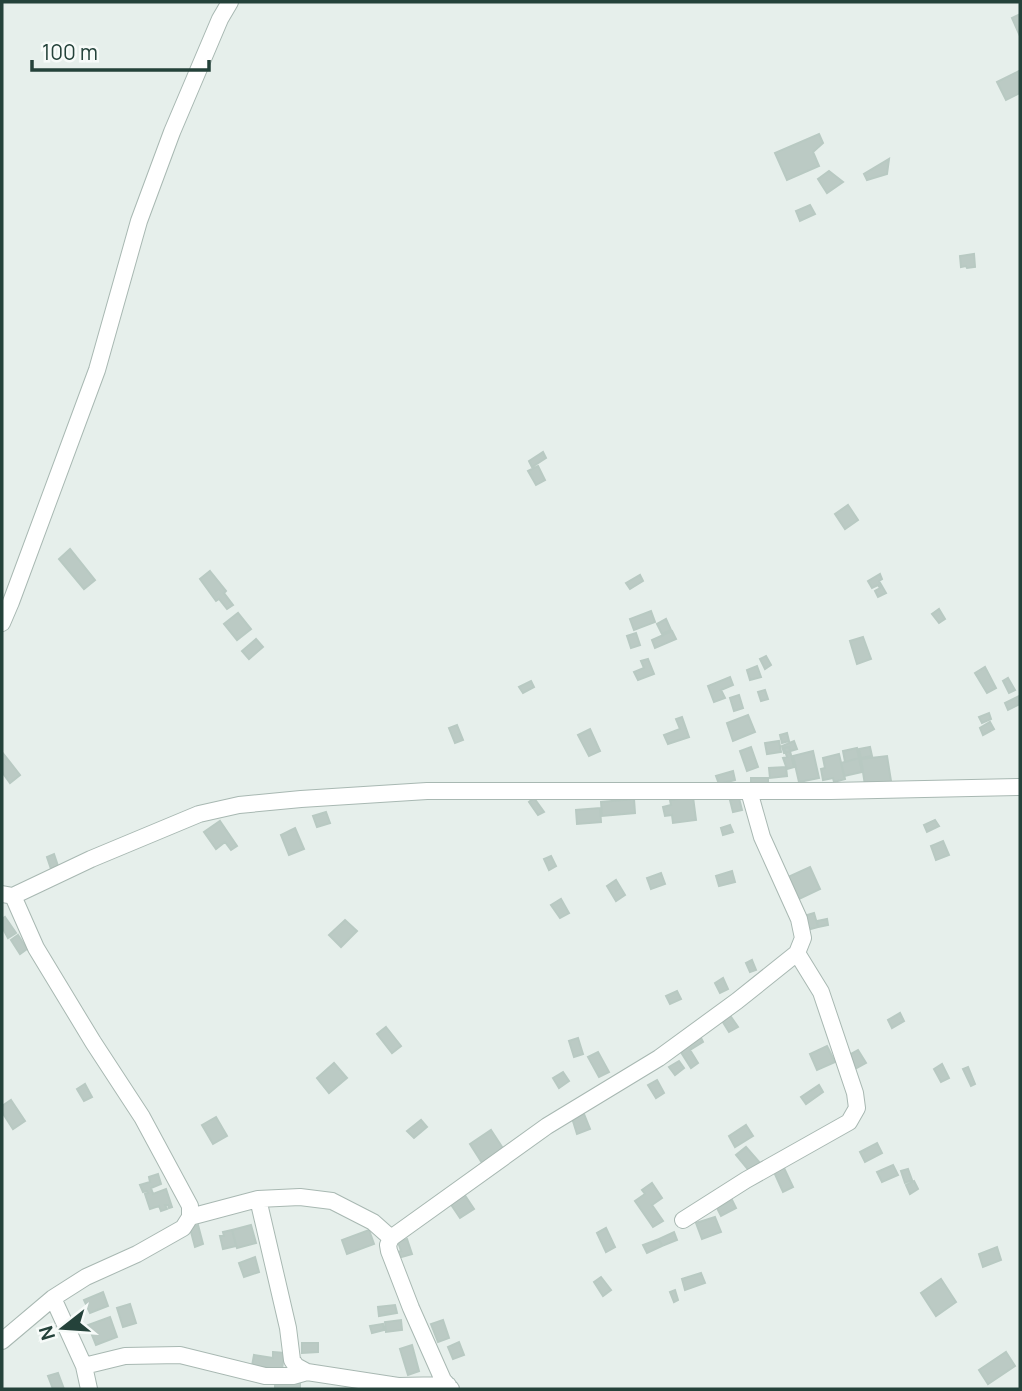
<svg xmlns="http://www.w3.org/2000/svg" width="1022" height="1391" font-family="Manrope,sans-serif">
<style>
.building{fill:#bbcac4;stroke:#b8c9c2;stroke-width:2}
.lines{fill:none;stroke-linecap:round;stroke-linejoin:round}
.minor-casing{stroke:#a8b8b2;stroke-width:18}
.minor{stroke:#fff;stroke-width:16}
</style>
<rect width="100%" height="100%" fill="#e6efeb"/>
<path class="building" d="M1020,14V36L1012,18Z
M1019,71L1020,74V93L1006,100L997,82Z
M819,134L823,143L813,152L819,166L787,180L775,153Z
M889,159L887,174L867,180L864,174Z
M829,171L843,182L827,193L818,179Z
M810,205L815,214L800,221L796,211Z
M974,254L975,267L967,268L966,266L961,267L960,256Z
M543,452L546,458L532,467L529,461Z
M538,466L545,480L536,485L528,471Z
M848,505L858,520L845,529L835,514Z
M70,549L95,580L84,589L59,559Z
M210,571L226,591L224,593L233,605L227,609L219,599L216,601L200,579Z
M880,574L882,579L879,581L886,593L878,597L875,591L880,588L878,585L872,588L868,581Z
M640,575L643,581L630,589L626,583Z
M939,609L945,619L939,623L932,614Z
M651,611L655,622L634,630L630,619Z
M238,613L251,629L237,640L224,624Z
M666,619L671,630L662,634L657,624Z
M672,631L676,639L655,648L652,640Z
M636,633L640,645L631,648L627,636Z
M863,637L871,659L857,664L850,641Z
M256,639L263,647L249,659L242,651Z
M766,656L771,665L765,669L760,659Z
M648,659L654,674L638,680L634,672L644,668L641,661Z
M757,666L761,677L750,680L747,670Z
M985,667L996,688L987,693L975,673Z
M730,677L733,685L721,690L725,698L714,702L708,686Z
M1008,678L1015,690L1009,693L1003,681Z
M531,681L534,687L523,693L519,687Z
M765,690L768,699L761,701L758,692Z
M739,695L743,708L734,711L730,698Z
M1019,696L1020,704L1008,710L1005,703Z
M989,713L991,719L982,723L979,717Z
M748,715L755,732L733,741L727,723Z
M682,717L689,737L668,744L664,735L680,729L676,719Z
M990,722L994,729L983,735L980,728Z
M457,725L463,740L455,743L449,728Z
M590,729L600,751L589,756L578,735Z
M787,733L789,741L782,743L780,735Z
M779,741L781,752L767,754L765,743Z
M794,741L797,749L784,753L782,746Z
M751,747L758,767L747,771L740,751Z
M789,747L794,767L787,769L783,758L787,757L784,748Z
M870,747L872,756L861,758L859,749Z
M857,748L859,758L845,762L843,751Z
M813,751L819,778L799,782L793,756Z
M2,752L20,775L10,783L2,772Z
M839,754L845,779L834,782L833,778L823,780L821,769L825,768L823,758Z
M887,756L891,781L865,785L861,759Z
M859,758L862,772L844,776L841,763Z
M786,767L787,776L770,778L769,768Z
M733,771L735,780L719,784L716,776Z
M751,778H768V788L751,787Z
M693,797L696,820L673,823L672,815L665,816L663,807L671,805L670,800Z
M534,798L544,812L538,815L529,802Z
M739,798L742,810L733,812L730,800Z
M634,799L635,813L602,816L601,802Z
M600,808L601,822L577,824L576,810Z
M326,812L330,823L317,827L313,816Z
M935,820L939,826L927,832L924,825Z
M220,821L237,846L231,850L225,842L216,849L204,832Z
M730,825L733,832L723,835L721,828Z
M295,828L304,849L289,855L281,835Z
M943,841L949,855L936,860L931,846Z
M54,854L58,866L51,869L47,857Z
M551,856L556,866L549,870L544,859Z
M810,867L820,889L797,900L786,878Z
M732,871L735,882L719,886L716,876Z
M661,873L665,884L651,889L647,878Z
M616,880L625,895L616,901L607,886Z
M561,899L569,913L560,918L551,905Z
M814,913L818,927L807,930L804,916Z
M5,917L16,933L8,938L2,927V919Z
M827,919L828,925L818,927L817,921Z
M345,920L357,931L341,947L329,935Z
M18,935L27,949L20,954L11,940Z
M752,960L756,970L750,972L746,963Z
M723,978L728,989L720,993L715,983Z
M677,991L681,999L670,1004L666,996Z
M900,1013L904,1021L892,1028L888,1020Z
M729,1014L738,1027L729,1032L721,1019Z
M386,1027L401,1046L392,1053L377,1034Z
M700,1036L703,1042L690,1050L698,1063L691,1068L679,1049Z
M578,1038L583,1054L574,1057L569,1041Z
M827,1046L835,1062L817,1070L810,1054Z
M858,1050L866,1063L855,1069L847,1056Z
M598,1052L609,1072L599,1077L588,1057Z
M679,1061L684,1068L675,1075L669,1067Z
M334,1063L347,1078L329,1093L317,1078Z
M942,1064L949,1078L941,1082L934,1069Z
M968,1067L975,1084L971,1086L963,1069Z
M563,1072L569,1081L559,1088L553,1078Z
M657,1080L664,1093L656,1098L648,1085Z
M85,1084L92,1097L84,1101L77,1089Z
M819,1085L823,1092L806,1104L801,1097Z
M11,1100L25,1121L13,1129L2,1112V1106Z
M584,1114L590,1129L577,1134L572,1118Z
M216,1117L227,1136L213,1144L202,1125Z
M421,1120L427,1127L414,1138L407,1131Z
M746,1125L753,1136L735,1147L729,1136Z
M491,1130L504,1150L482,1163L470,1144Z
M877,1143L882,1153L865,1162L860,1152Z
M746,1147L761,1164L750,1172L736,1155Z
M893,1165L898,1175L882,1182L877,1172Z
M784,1168L793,1187L783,1192L774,1172Z
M908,1169L912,1180L905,1183L901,1171Z
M158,1174L161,1184L151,1188L153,1194L166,1189L172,1207L169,1208L168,1205H165L167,1209L161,1211L159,1206L150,1209L145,1194L148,1193L147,1191L143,1192L140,1185L150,1182L149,1177Z
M914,1181L918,1189L910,1194L906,1185Z
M652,1183L662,1198L652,1205L663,1221L653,1227L635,1201L645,1194L642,1190Z
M464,1194L474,1209L460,1218L450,1203Z
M732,1200L736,1208L721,1216L717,1208Z
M715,1217L721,1232L702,1239L696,1223Z
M198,1225L203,1244L195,1247L190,1228Z
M251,1225L256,1243L237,1248L232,1230Z
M606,1228L615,1247L606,1252L597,1233Z
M232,1230L236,1246L223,1249L220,1236H224L223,1232Z
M369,1230L374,1244L347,1254L342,1240Z
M674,1232L677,1240L662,1246L659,1239Z
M407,1239L412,1254L398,1258L397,1252L401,1251L398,1242Z
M659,1239L662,1246L647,1253L643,1245Z
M997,1247L1001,1260L983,1267L979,1254Z
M255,1257L259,1272L244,1277L239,1263Z
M701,1273L705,1283L685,1290L682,1279Z
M601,1277L611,1290L603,1296L594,1282Z
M941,1279L956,1302L936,1316L921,1293Z
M675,1290L678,1300L674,1302L670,1292Z
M103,1292L108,1306L90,1313L84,1300Z
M130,1304L136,1323L123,1327L117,1308Z
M395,1305L397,1313L379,1316L378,1307Z
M110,1317L117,1337L96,1345L88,1325Z
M401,1320L402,1330L386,1332L385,1322Z
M443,1320L449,1338L438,1342L431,1324Z
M383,1324L384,1330L372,1333L370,1326Z
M459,1342L464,1355L453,1359L448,1347Z
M302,1343H318V1352L302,1353Z
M412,1345L419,1371L408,1375L400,1349Z
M273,1352L284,1353L282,1370L252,1366L254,1355L273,1358Z
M1006,1352L1015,1366L988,1384L979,1370Z
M58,1373L64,1389H53L48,1376Z
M275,1381L300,1382V1389H275Z"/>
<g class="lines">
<g class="minor-casing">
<path id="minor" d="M2,623L11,602L97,370L139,221L172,132L220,19L230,2
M2,894L13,896L91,859L199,814L239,805L301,799L427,791H831L1020,787
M258,1199L288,1328L292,1360L296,1366L307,1372L398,1386L448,1385
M190,1217L258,1199L300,1197L332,1201L373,1222L391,1238
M683,1220L746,1180L849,1122L857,1108L855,1093L821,992L797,953
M53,1298L84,1366L89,1389
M2,1341L53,1298L86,1277L137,1254L183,1228L190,1217V1206L142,1117L93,1042L36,948L13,896
M84,1366L125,1356L180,1355L265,1376H293L307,1372
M451,1389L443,1380L411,1308L389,1251L388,1245L391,1238L547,1126L659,1058L737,1001L797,953L803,938L799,919L762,837L749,791"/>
</g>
<use href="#minor" class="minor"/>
</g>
<rect width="1022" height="1391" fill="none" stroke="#24423a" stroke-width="7"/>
<g transform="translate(63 1328) rotate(253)" stroke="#f7fbf9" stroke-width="5" paint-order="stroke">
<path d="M0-5L12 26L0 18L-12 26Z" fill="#24423a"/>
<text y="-10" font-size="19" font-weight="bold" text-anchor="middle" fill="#24423a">N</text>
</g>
<path d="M32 60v10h177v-10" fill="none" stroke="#24423a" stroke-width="3.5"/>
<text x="42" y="60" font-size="21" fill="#24423a" stroke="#f7fbf9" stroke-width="5" paint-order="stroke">100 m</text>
</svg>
